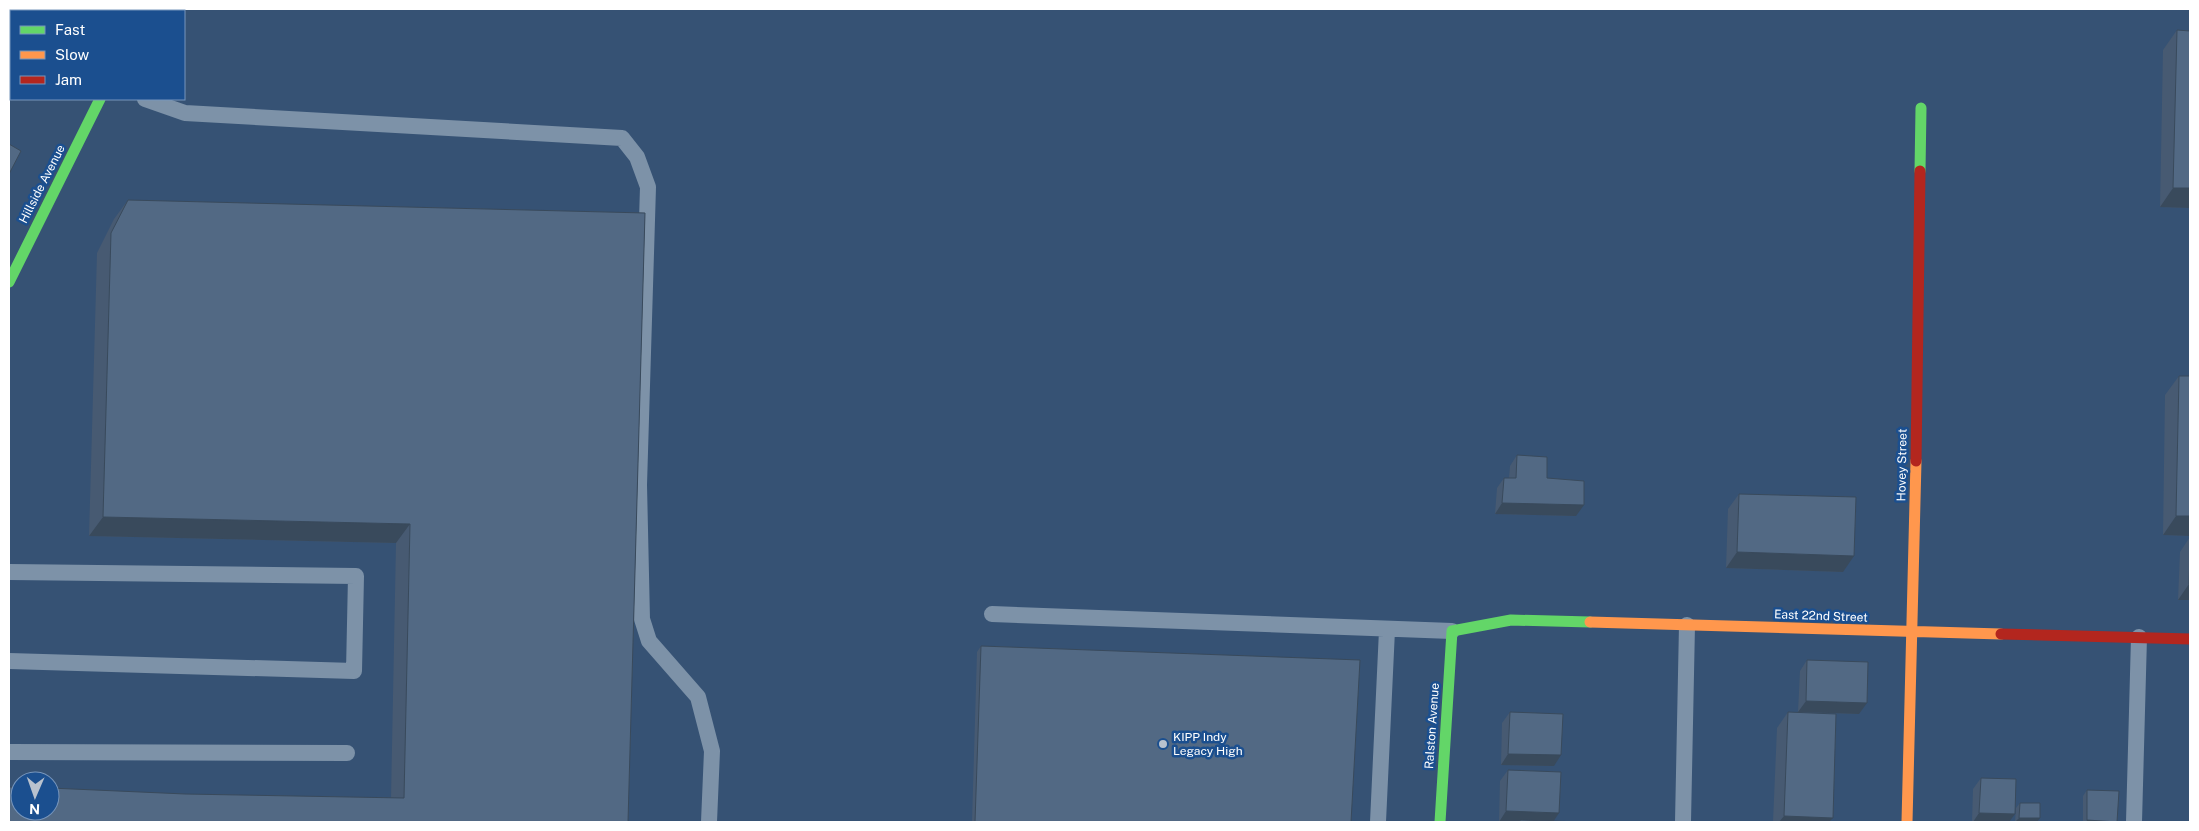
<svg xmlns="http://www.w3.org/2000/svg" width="2199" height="831" font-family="'Public Sans',sans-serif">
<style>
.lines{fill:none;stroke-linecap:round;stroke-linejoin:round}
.lane{stroke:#7d92a8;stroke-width:16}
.fast{stroke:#63d668;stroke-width:11}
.slow{stroke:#ff974d;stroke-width:11}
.jam{stroke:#b3261e;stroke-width:11}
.wall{fill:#475a72}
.shaded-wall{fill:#394a5c}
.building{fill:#526984;stroke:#394a5c}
.poi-dot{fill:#b9c2ce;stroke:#1b4f8f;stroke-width:2}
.labels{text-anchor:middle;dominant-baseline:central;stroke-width:5;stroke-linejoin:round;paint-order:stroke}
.street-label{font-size:12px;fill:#fff;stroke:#1b4f8f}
.poi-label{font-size:12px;fill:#fff;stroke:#1b4f8f;text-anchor:start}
</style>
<rect width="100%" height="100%" fill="#365274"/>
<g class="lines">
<path class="lane" d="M145,99L185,113L622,138L637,157L648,187L639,485L642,619L649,641L698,697L712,751L709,822
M9,572L356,576L354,671L9,661
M992,614L1452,631
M9,752L347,753
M1378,822L1387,630
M1683,822L1687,625
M2134,822L2139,637"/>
<path class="fast" d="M140,11L142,9
M1920,171L1921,108
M9,282L100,99
M1440,822L1452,631L1511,620L1590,622"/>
<path class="slow" d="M1590,622L2001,634
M1907,822L1916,461"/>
<path class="jam" d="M1916,461L1920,171
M2001,634L2190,639"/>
</g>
<path class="wall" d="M2177,30L2190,31V208L2160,207L2163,50Z
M128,200L645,213L628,822L185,794L391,798L396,543L89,536L97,253L114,219Z
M2179,376H2190V536L2163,535L2165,395Z
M1517,455L1547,478L1576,516L1495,514L1497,488L1504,478H1509L1510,466Z
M1739,494L1843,572L1726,568L1728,509Z
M2190,537V600H2178L2180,552Z
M981,646L1351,822H972L977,652Z
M1807,660L1859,714L1798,712L1800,671Z
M1510,712L1554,766L1501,765L1502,723Z
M1788,712L1829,822H1773L1777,728Z
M1508,770L1554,821L1582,822H1499L1500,781Z
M1981,778L2009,822H1972L1973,789Z
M2087,790L2117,822H2083V796Z
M2020,803L2037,822H2015L2016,808Z"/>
<path class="shaded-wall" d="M2173,188H2190V208L2160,207Z
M1502,503L1584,505L1576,516L1495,514Z
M2176,516H2190V536L2163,535Z
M103,517L410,524L396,543L89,536Z
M1737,552L1854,556L1843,572L1726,568Z
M2189,584H2190V600H2178Z
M1806,701L1867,703L1859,714L1798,712Z
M1508,754L1561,755L1554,766L1501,765Z
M1506,811L1559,813L1553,822L1520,820L1519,822H1499Z
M1979,813L2015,814L2009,822H1973Z
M1784,816L1833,818L1829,822H1779Z
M2019,818H2040L2037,822H2015Z
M2087,820L2117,822H2086Z"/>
<path class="building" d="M2177,30L2190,31V188H2173Z
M9,144L21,151L9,174Z
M128,200L645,213L628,822H9V787H20V811H50V788L185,794L404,798L410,524L103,517L111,233Z
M2179,376H2190V516H2176Z
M1517,455L1547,457V478L1584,481V505L1502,503L1504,478H1516Z
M1739,494L1856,497L1854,556L1737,552Z
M2190,555V584H2189Z
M981,646L1360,660L1351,822H975Z
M1807,660L1868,662L1867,703L1806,701Z
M1510,712L1563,714L1561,755L1508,754Z
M1788,712L1836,714L1833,818L1784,816Z
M1508,770L1561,772L1559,813L1506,811Z
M1981,778L2016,779L2015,814L1979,813Z
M2087,790L2119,791L2117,822L2087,820Z
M2020,803H2040V818H2019Z
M1520,820L1582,822H1520Z"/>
<circle class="poi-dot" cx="1163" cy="744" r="5"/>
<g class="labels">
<g class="street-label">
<text transform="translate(42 184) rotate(-63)">Hillside Avenue</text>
<text transform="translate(1902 465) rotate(-89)">Hovey Street</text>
<text transform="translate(1821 616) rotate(2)">East 22nd Street</text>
<text transform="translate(1432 726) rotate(-86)">Ralston Avenue</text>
</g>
<g class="poi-label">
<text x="1173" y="737">KIPP Indy<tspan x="1173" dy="14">Legacy High</tspan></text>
</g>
</g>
<rect width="2199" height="831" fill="none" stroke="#ffffff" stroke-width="20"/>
<rect x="10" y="10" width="175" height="90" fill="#1b4f8f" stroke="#7695bc"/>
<rect x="20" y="26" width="25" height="8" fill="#63d668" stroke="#7695bc"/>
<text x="55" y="35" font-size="15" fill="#ffffff">Fast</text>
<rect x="20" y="51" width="25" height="8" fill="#ff974d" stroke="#7695bc"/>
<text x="55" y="60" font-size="15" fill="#ffffff">Slow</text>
<rect x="20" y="76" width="25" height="8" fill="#b3261e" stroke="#7695bc"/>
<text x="55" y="85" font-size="15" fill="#ffffff">Jam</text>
<g transform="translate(35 796) rotate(182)"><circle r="24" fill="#1b4f8f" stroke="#7695bc"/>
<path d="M0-4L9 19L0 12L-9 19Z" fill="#b9c2ce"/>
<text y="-8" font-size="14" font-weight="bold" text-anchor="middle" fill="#ffffff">N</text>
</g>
</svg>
